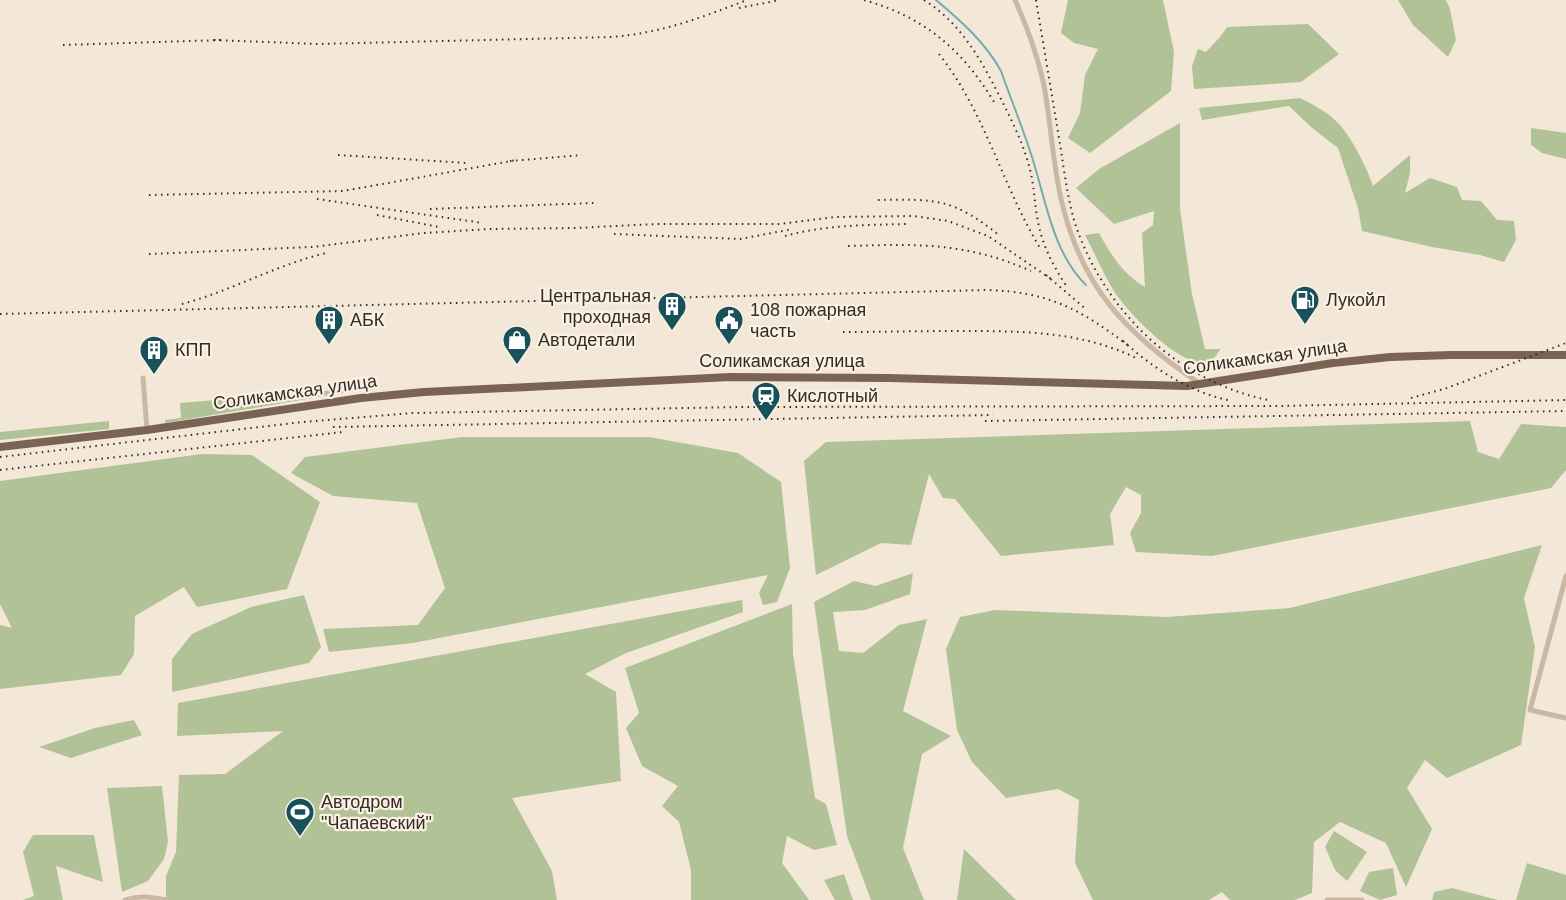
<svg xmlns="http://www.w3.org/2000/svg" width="1566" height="900" font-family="Arial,sans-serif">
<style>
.green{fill:#b1c297}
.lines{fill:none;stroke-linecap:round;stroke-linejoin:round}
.stream{stroke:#74abb1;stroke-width:2}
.minor{stroke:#cbb8a3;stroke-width:5}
.primary{stroke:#796355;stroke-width:8}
.rail{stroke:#362b25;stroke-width:2;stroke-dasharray:1.5 4.5;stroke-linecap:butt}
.labels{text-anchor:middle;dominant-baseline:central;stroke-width:4.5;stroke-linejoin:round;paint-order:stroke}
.poi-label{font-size:18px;fill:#362b25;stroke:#faf1e4;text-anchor:start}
.street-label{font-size:18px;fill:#362b25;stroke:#faf1e4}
</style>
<rect width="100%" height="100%" fill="#f3e7d7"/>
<path class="green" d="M1068,0H1163L1174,52L1171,91L1090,153L1068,138L1080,113L1085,75L1098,49L1074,43L1061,33Z
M1398,0H1446L1450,9L1456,40L1448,57L1413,25Z
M1308,24L1339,54L1301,82L1194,89L1192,66L1198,49L1206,52L1220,37L1227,27Z
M1300,98C1314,105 1328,112 1339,124C1352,138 1367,168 1373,186L1410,155V173L1405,193L1430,178L1457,187L1462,200L1481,201L1497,220L1514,221L1516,240L1504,262L1480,255L1432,247L1362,231L1358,208L1338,148L1311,127L1289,106L1202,120L1199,108Z
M1180,123V209L1192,294L1205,349H1221C1216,354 1213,363 1204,363C1176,363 1130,314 1115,293C1104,275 1095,254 1085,235L1099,233C1111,255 1123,274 1145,287L1142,233L1153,225L1154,211L1114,224L1076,188L1099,169Z
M1531,128L1566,133V159L1542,153L1531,145Z
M384,386L165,423V420L181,418L180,403Z
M109,421V429L0,440V432Z
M1470,421L1478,452L1499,459L1521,424L1566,427V470L1551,488L1212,556L1136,552L1130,533L1141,513V495L1126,487L1110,514L1114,545L1001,556L955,499L943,498L929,474L911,545L881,543L816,575L804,461L826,442Z
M462,437H649L738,453L781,482L790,568L777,602L763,605L759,593L768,575L413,643L329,652L323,629L418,625L445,588L417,503L333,496L291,473L305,457Z
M202,454L252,455L320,502L287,589L197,607L184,587L135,616L134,654L121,675L0,689V625L12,628L0,604V481Z
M1542,545L1524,598L1535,647L1521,745L1447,778L1425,760L1407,788L1432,829L1406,887L1386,843L1340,822L1314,842L1312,893L1295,900H1230L1222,892L1209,900H1093L1075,863L1079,800L1058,789L1006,798L972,762L957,730L946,649L960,617L995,610L1167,617L1290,608Z
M913,573L910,594L865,610L833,612L839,651L863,653L899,625L927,619L903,711L951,736L922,754L903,848L924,900H871L847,836L814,602L854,581L876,586Z
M304,595L321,647L309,663L172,692V659L192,634L251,607Z
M742,600L743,612L626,653L585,674L616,692L621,781L512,798L552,871L557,900H166V876L176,852L179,775L225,774L283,731L177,736L178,703Z
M792,604L793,654L815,798L826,804L837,845L814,850L787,836L782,863L809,900H691V870L679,822L662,806L678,786L642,766L626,728L639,713L625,668Z
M134,720L142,735L71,758L39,747L95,728Z
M162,786L168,842L164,859L148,881L122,892L107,788Z
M1334,831L1367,852L1347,881L1335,870L1325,847Z
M33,835H94L103,882L56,866L63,900H23L34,896L23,852Z
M964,849L1016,900H957Z
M1527,863L1566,875V900H1516Z
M1393,868L1397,895L1380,900L1360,891L1369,872Z
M844,874L853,900H835L824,880Z
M1452,888L1498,900H1432L1434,892Z"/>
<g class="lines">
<path class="stream" d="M936,0C961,21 985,42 1001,71C1012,103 1026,135 1035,167C1047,207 1055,255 1086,285"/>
<path class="minor" d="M1015,0C1028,29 1039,59 1045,91C1051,127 1053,163 1061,199C1081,287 1126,334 1199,383
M143,378L147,430
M1566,576L1530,710L1566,718
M125,900C140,895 151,897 166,900
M1327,900H1362"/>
<path class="primary" d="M0,447L147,430L361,398L424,392L730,377L890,378L1187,386L1333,363L1390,357L1451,355H1566"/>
<path class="rail" d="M864,0C924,17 962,49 994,102
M924,0C962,24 981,60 1001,99C1012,121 1023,143 1029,166C1034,183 1034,199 1037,216C1041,243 1052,264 1067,287
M1036,0C1044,48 1052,96 1060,144C1064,169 1067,195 1074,220C1102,309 1176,381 1268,400
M739,8L780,0
M214,40L318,44L611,37C662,33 700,18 747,0
M63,45L222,40
M939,54C985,112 1002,185 1040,248
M338,155L466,163
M510,161L582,155
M149,195L343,191L517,160
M317,199L483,223
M878,200C936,199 953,198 1000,236
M430,209L594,203
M377,215L439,227
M614,234L740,239L793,229
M785,236C825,225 865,225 907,224
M848,246C918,244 965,242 1031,271
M149,254L312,247L424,233L490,229L575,228L656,224H779L835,217L914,216L948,221L988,236L1051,279
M1046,275L1087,310
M182,304C231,291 276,265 326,253
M0,314L987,290C1049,292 1080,309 1129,346
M843,332C880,332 917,331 954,331C1016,331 1079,330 1136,358
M1123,341C1154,369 1191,393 1232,401
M1411,398L1447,388L1566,343
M985,421L1566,411
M333,427L993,415
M0,457L303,422L413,413L743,407L1281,406L1566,400
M0,470L343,432"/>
</g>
<defs>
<g id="fuel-pin" transform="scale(1.5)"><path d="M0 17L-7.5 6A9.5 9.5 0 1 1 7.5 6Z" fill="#185159" stroke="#faf1e4"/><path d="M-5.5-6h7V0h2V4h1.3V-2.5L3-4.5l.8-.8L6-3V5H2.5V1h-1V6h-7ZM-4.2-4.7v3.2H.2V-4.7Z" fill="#fff"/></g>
<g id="building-pin" transform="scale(1.5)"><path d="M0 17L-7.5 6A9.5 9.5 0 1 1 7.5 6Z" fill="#185159" stroke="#faf1e4"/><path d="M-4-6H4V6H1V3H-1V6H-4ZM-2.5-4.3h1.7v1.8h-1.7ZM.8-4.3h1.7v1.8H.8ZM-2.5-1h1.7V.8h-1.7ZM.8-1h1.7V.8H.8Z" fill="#fff"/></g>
<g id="civic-pin" transform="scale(1.5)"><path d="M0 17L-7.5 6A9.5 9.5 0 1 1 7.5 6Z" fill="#185159" stroke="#faf1e4"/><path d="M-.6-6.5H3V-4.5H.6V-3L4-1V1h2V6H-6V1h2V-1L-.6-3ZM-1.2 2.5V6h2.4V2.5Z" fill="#fff"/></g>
<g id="shop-pin" transform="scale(1.5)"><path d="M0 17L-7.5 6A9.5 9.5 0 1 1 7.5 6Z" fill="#185159" stroke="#faf1e4"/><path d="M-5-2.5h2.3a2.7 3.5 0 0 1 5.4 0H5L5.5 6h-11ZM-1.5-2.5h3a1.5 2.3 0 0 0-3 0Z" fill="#fff"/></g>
<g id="station-pin" transform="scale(1.5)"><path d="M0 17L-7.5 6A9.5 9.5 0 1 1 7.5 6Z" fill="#185159" stroke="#faf1e4"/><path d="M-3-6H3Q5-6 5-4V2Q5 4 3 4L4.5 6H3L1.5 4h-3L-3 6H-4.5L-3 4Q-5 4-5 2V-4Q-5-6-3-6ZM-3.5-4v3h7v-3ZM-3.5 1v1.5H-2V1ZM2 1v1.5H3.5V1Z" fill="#fff"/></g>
<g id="stadium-pin" transform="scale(1.5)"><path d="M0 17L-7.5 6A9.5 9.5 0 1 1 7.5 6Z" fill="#185159" stroke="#faf1e4"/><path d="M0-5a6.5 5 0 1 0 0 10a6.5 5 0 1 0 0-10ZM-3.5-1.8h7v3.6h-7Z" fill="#fff"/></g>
</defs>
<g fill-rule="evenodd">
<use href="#fuel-pin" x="1305" y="300"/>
<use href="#building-pin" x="672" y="306"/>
<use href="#building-pin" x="329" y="320"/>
<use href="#civic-pin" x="729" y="320"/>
<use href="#shop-pin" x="517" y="340"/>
<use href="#building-pin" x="154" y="350"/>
<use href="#station-pin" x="766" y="396"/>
<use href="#stadium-pin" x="300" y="812"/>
</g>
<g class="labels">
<g class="poi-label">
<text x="651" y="296" text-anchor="end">Центральная<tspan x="651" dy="21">проходная</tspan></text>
<text x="1326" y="300">Лукойл</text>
<text x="750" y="310">108 пожарная<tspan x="750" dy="21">часть</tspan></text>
<text x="350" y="320">АБК</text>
<text x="538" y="340">Автодетали</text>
<text x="175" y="350">КПП</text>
<text x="787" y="396">Кислотный</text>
<text x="321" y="802">Автодром<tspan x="321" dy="21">"Чапаевский"</tspan></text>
</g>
<g class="street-label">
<text transform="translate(1265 357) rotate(-8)">Соликамская улица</text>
<text x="782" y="361">Соликамская улица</text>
<text transform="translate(295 392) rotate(-8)">Соликамская улица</text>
</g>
</g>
</svg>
